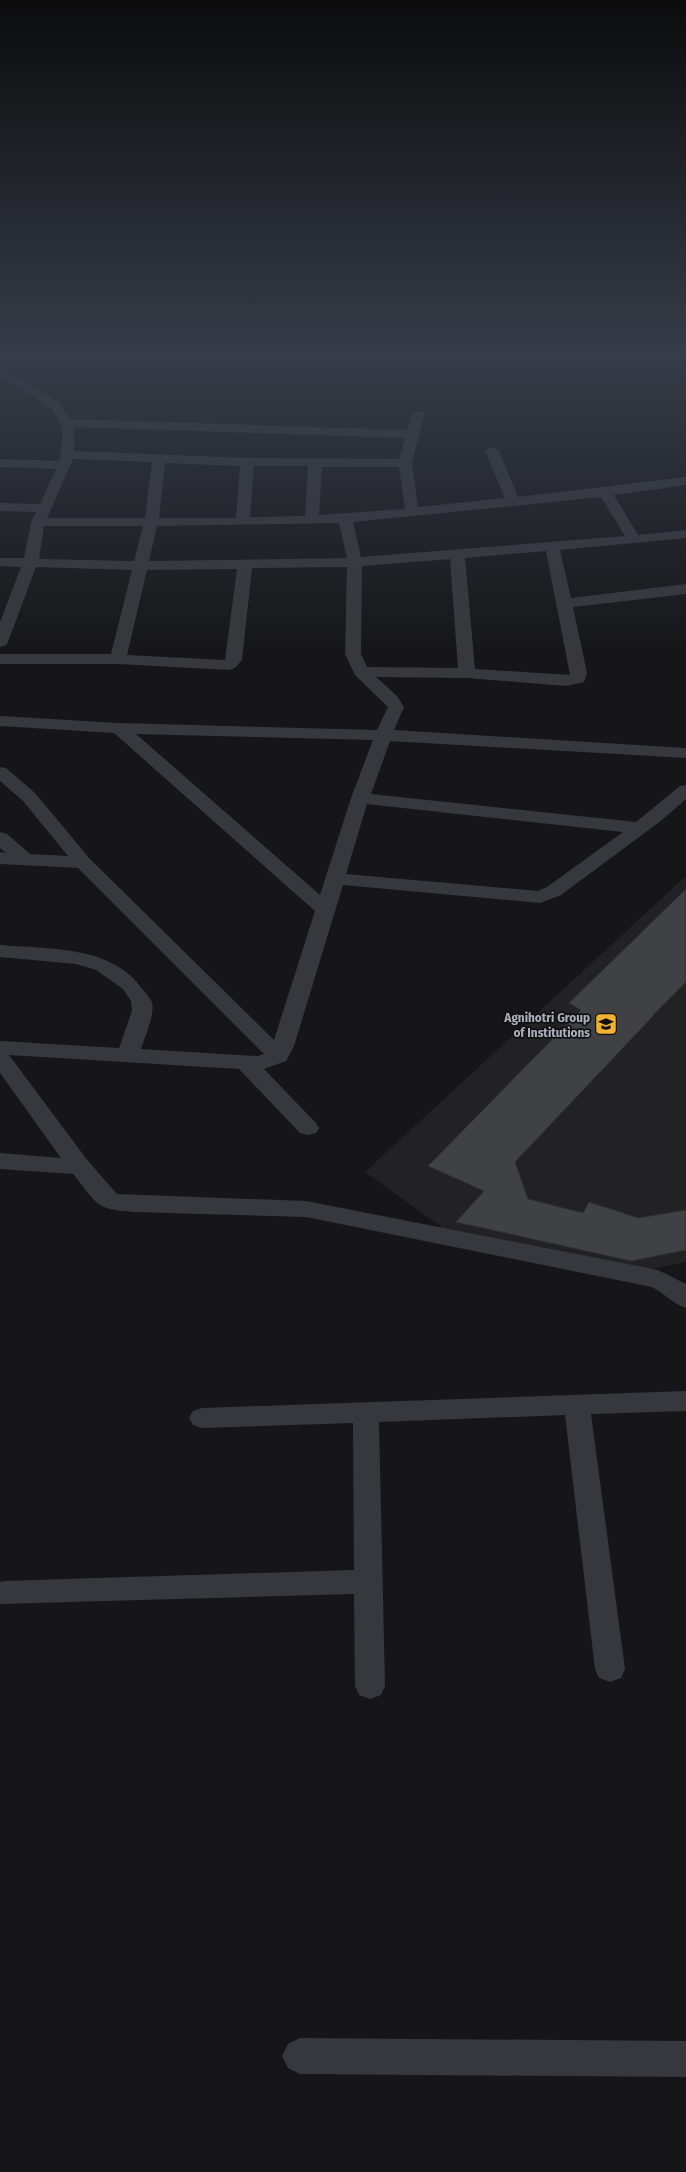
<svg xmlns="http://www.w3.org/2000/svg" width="686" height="2172" font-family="'Fira Sans Condensed',sans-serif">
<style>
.built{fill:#222225}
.building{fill:#404145;stroke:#303034}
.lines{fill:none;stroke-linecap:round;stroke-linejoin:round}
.minor{fill:#37383d;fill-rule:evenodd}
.labels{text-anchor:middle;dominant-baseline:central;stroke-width:3.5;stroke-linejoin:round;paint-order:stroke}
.poi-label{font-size:13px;font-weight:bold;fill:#a8adb8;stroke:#111113;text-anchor:end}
</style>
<rect width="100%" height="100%" fill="#161618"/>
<path class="built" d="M686,876V1262L641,1271L443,1228L365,1172Z"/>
<path class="building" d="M686,889V982L653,1015H654L515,1162L528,1199L583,1213L589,1202L638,1218L686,1210V1250L631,1261L456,1222L484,1191L428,1166L581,1010L569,1003Z"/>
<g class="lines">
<path class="minor" d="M514,354H686V362L510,361L508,358L510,355Z
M0,367L58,402L71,419L407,430L413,412H423L424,415L412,463L418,507L505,498L485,451L492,447L499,451L518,497L686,477V485L614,495L638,535L686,530V538L560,550L571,598L686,584V594L573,607L587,673L584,682L567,686L467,678L376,677L397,696L404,707L394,730L686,748V758L390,741L371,794L636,822L680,786L686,785V799L662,820L561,895L540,903L343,885L294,1046L286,1061L264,1069L316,1123L319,1128L316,1133L308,1135L300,1133L239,1069L9,1055L88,1161L117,1194L306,1201L658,1270L686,1284V1308C673,1304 664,1293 652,1287L306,1217L135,1212C125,1211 113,1211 104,1207C92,1202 82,1184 73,1174L0,1169V1153L61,1158L0,1073V1041L119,1048L132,1011L131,1001L123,989L96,970L76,964L0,957V945C48,949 113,945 143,990C146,993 150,998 152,1002C155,1016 145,1036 141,1049L258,1056L264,1054L78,868L0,864V852L6,853L0,848V832L7,834L30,854L68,856L23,801L0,781V767L6,768L35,793L90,859L274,1040L315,911L114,733L0,726V716L119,723L377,730L388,707L355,675L345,654L347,567L252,568L242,660L235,668L229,670L118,664H0V654H111L132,570L36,567L8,642L6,645L0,647V622L21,567L0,566V558H24L31,522L36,512L0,511V503L40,504L56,469L0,467V459L59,461C62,448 65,430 58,418C49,402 15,386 0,376ZM74,427L405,438L399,459L247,458L74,451ZM73,459L152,462L145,518H47ZM165,463L240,466L236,518H159ZM254,466H308L305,516L250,517ZM322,467H399L405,509L319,515ZM601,497L625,536L361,557L353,522ZM339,523L347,558L149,561L157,526ZM44,526H143L134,561L39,559ZM546,551L570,675L475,669L465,558ZM450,559L458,668L367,667L361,654L362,566ZM237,569L225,660L127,655L147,570ZM136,734L373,740L351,798L320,895ZM367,804L623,832L547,887L538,891L346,874Z
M686,1391V1411L591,1414L625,1669L621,1678L610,1682L599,1678L595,1669L565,1415L379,1422L385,1686L381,1695L370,1699L359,1695L355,1686L354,1594L0,1604V1582L4,1581L354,1570L353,1423L202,1428L193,1425L189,1418L193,1411L202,1408Z
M300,2038L686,2041V2077L300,2074L288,2068L282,2056L288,2044Z"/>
</g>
<linearGradient id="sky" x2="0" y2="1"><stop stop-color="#0c0c0d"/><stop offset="0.54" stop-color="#363c48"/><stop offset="1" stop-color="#363c48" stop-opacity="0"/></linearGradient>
<rect width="686" height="654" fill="url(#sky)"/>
<defs>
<g id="university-square" transform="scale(1.15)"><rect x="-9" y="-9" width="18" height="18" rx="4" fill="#f2b134" stroke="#111113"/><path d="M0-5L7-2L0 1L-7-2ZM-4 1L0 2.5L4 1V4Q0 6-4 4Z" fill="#111"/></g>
</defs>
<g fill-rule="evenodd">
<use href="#university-square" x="606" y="1024"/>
</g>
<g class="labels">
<g class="poi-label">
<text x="590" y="1017">Agnihotri Group<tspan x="590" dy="15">of Institutions</tspan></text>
</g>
</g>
</svg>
